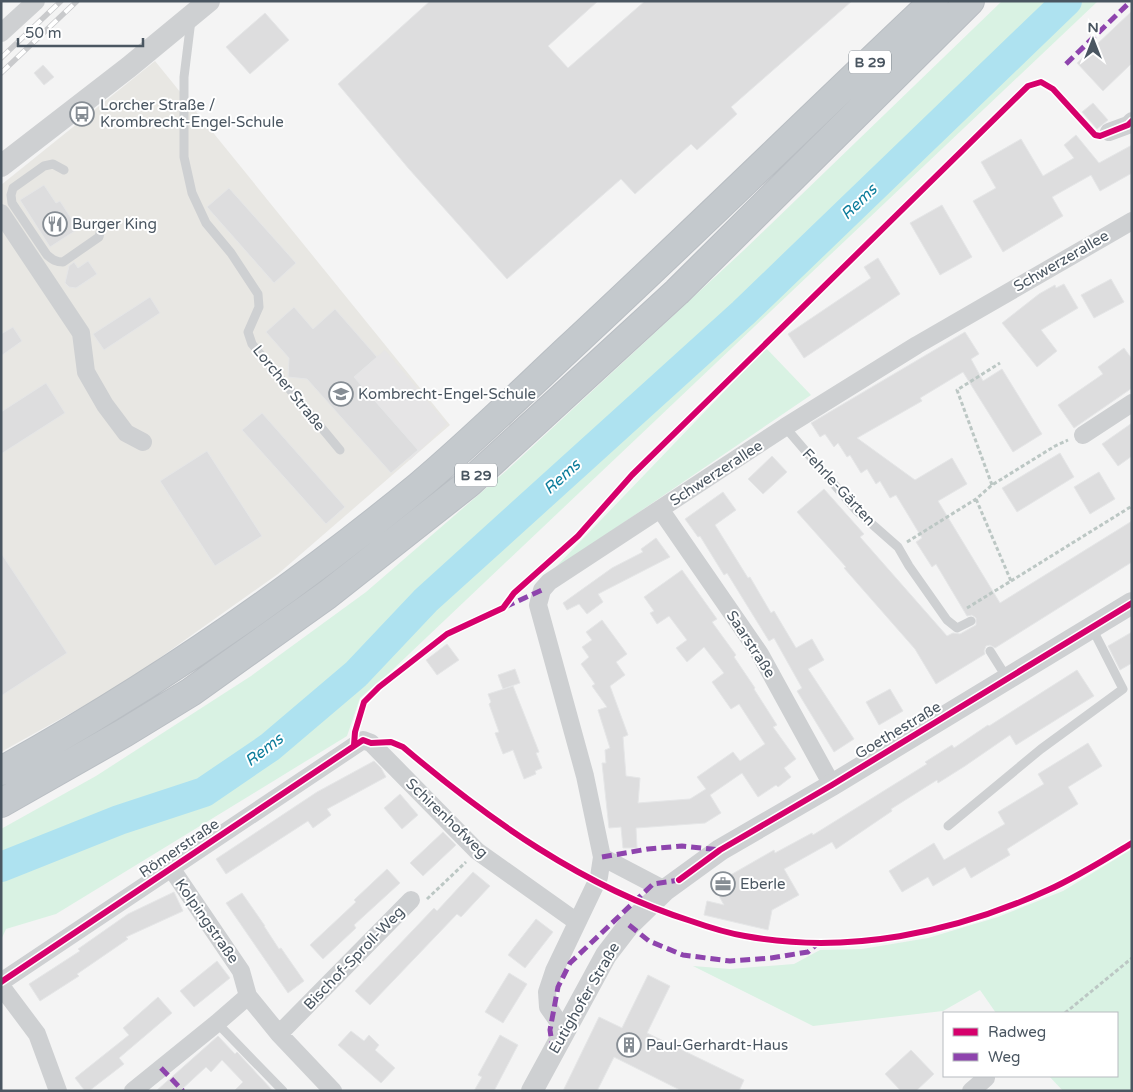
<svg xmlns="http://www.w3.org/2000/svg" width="1133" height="1092" font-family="'Varela Round',sans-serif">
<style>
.commercial{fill:#e8e7e3}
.education{fill:#e6e5e6}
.green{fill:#d9f2e3}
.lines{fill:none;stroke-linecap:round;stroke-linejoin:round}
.river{stroke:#aee2f0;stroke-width:30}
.building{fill:#ddddde;stroke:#e5e6e7}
.trunk-casing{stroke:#b9bec3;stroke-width:30}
.path{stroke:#bcc7c4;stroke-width:3;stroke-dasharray:4 2.5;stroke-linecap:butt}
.service{stroke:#ced0d2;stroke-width:9}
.minor{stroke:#ced0d2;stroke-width:18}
.tertiary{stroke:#ced0d2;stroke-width:22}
.trunk{stroke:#c4c9cd;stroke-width:28}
.rail-casing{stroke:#c9cacc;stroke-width:5.5}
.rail{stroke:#fff;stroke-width:4;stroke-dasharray:11;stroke-linecap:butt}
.quiet{stroke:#8e44ad;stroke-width:5;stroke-dasharray:10 5;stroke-linecap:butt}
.cycleway-casing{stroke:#fff;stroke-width:9}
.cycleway{stroke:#d6006c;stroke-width:6}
.labels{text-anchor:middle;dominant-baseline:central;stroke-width:4;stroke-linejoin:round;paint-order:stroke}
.shield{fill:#fff;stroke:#808990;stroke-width:1}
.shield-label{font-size:14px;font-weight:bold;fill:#4a5661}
.poi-label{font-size:15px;fill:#4a5661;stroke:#fff;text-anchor:start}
.street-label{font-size:15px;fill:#4a5661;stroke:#fff}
.water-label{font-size:16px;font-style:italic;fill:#0c7c9b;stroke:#fff}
</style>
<rect width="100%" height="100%" fill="#f4f4f4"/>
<path class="commercial" d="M155,61L450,425L278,574L123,684L1,752V185Z"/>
<path class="education" d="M385,350L447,424L410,460L343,385Z"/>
<path class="green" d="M1002,1H1098L388,674L360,698L347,736L56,914L6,929L1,940V829L96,776L251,676L366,592L506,471L744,250Z
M766,348L811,395L551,572Z
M1132,849V1091H1063L1049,1076H1117V1013H996L980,990L943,1011L813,1026L693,966L730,969L794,964L820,950L862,949L928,938L998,917L1063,891Z"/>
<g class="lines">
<path class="river" d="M1,867L119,820L204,792L270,747L356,674L426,600L743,313L1067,1"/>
</g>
<path class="building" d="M430,1H598L548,46L568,68L645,1H852L731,107L737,114L697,150L691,144L635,194L621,179L507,279L409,169L338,84Z
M1132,11V63L1103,91L1077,63Z
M265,13L289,40L250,74L226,47Z
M43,65L54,77L44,85L34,73Z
M1093,103L1108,120L1097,129L1082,112Z
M1076,135L1099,163L1132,145V173L1100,191L1091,175L1052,197L1063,216L1003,252L973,201L996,188L981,162L1021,139L1043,176L1074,158L1064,145Z
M44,185L56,203L60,201L78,229L50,247L20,200Z
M229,188L296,263L274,283L207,207Z
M942,205L972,257L940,275L910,223Z
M878,258L900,294L804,358L788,334L871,278L864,267Z
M88,261L97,274L76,288L69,287L65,283L69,266L74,262L78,268Z
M1111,279L1124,302L1094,318L1081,295Z
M1064,284L1078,308L1041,330L1057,351L1037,367L1002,323L1039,294L1055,285L1056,288Z
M150,297L160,313L104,350L93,334Z
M294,307L313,329L335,309L377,357L354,377L418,450L391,473L307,379L288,377L289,358L266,332Z
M13,327L22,341L1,356V334Z
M965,332L979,354L971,359L983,381L1002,369L1042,434L1013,452L963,372L920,398L922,401L857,438L915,480L952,458L967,484L938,501L1000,603L1132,521V562L995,648L990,645L986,646L984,651L985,654L936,684L915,649L844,568L846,567L797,512L824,489L864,534L860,537L947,636L953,633L960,634L976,625V618L972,615L967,616L936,564L932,567L916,542L922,538L896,495L890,498L880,481L876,484L867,469L861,473L850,455L847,457L838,443L834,447L825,434L820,437L811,423Z
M1124,348L1132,359V388L1074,428L1058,405L1103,374L1098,367Z
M46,383L65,413L1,454V412Z
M262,413L345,507L326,524L242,430Z
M1132,423V456L1118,466L1102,444Z
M207,451L262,536L215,566L160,481Z
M1060,453L1074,477L1017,512L1002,488Z
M772,456L787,472L763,494L748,479Z
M1099,472L1115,499L1090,514L1074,487Z
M723,492L736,510L715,525L748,578L750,577L771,613L774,611L796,648L812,639L824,660L808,669L854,739L834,752L797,691L802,688L774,638L769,641L727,573L724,575L700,536L698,537L685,519Z
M656,538L670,557L598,594L603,602L587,614L579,604L567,610L563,603L612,568L643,552L641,549Z
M1,553L67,653L1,696Z
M682,570L717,619L712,622L736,655L734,657L755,688L754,689L777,725L773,727L796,759L784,768L791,777L778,787L776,785L758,797L742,773L710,795L721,813L705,823L636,828L637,848H623L621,827L609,828L602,763H606L605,750L610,748L598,710L607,707L592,686L595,684L581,664L589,657L582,647L592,640L586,632L602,620L627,654L616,662L625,675L610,686L628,735L623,737L626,776L640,778L638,803L690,799L706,789L697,777L733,752L740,761L765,744L739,704L731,709L712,682L724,673L704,647L687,662L676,648L687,640L669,616L657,624L650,613L654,611L644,597Z
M1132,632V663L1120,670L1108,646Z
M447,644L459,660L437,675L426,660Z
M515,669L520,683L503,689L498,675Z
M1077,670L1094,696L1016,745L1010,735L965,766L938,783L937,780L891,809L892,811L836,849L832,842L784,869L799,895L772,910L768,930L704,915L707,901L724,905L713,885L774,850L775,853L812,833L813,835L927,764L925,762L952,745L954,748L988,725L989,726Z
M513,686L539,752L536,753L542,768L535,771L536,774L524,779L513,750L503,754L495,733L499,732L489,704L491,702L488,694Z
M890,689L903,711L879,725L866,702Z
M1088,743L1102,766L1068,787L1078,804L1007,849L1010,855L971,878L965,867L933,886L928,877L902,892L889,871L934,843L944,860L1005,824L998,812L1044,784L1038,774Z
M374,761L381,768L386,777L327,809L331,815L313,828L308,821L226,874L216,859L317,792Z
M400,794L418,815L402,829L384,808Z
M443,832L456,845L423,876L410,863Z
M387,869L400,883L354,925L356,928L323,959L310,945L356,902L354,900Z
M473,872L490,886L461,917L457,914L370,1005L355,991L434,908L437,911Z
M174,892L183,911L126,937L128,939L77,974L79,976L40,1001L29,984L80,951L78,949L128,914Z
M242,893L265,926H264L279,949L281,948L304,981L288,993L226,903Z
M536,919L553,932L525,968L508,955Z
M217,961L230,978L194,1007L180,991Z
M509,973L527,984L503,1023L485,1012Z
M648,975L670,986L647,1033L744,1080L739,1091H682L614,1057L597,1091H563L599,1017L622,1028Z
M158,997L172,1013L119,1058L124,1064L89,1091H85L75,1078L129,1035L123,1028Z
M351,1031L364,1041L369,1035L379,1045L375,1050L395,1068L381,1083L338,1045Z
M500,1035L518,1045L494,1091H474L482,1077L478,1075Z
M218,1036L235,1054L237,1052L273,1091H234L243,1082L222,1060L211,1072L206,1067L180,1091H156Z
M911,1050L934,1074L916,1091H901L885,1074Z"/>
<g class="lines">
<g class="trunk-casing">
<path id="trunk" d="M1,771C149,689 288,594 419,486C470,443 518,396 567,350C691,235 811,117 934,1
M1,803L124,733L191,692L327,595L469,483L677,292L970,1"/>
</g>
<path class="path" d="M992,485L957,390L1000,363
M907,542L976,499L992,485L1055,446L1068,440
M1011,581L1132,506
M967,608L1011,581L976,499
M427,899L466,862
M1065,1013L1132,958"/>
<path class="service" d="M191,20L184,77V157L192,193L206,223L231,253L258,294L259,307L248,332L252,344L340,450
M64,170L53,164L44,166L13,188L11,195L12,203L47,255C53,260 56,262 63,262L99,237L102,225
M785,427L856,510L898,547L909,566L947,620L957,628L971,621
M990,651L1007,678
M948,826L1041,749L1123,689L1092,628
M217,1023L283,1091"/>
<path class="minor" d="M1,33L36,1
M1109,132L1128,125L1132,121
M1,213L81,333L86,372L105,405L126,433L143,442
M1083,435L1132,403
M660,509L760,654L832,785
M602,857L665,890
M171,868L241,971L248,996L279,1034L333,1091
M1,982L363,740L371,743L477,851L577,922
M1,986L37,1034L58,1091
M564,1030L548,1007L547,992L554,971L599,877L602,857L585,776L538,605L542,590L549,582L785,427L917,345L1132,221
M279,1034L411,900
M133,1091L217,1023L248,996
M971,1091L986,1078"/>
<path class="tertiary" d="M1,166L129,67L209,1
M532,1091L606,955L629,925L665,890L720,850L832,785L1132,603"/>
<use href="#trunk" class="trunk"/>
<g class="rail-casing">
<path id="rail" d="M1,58L61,1
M1,73L77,1"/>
</g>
<use href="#rail" class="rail"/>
<path class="quiet" d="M1066,64L1131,1
M505,607L542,590
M602,857L648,849L682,846L720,850
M629,925L649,941L683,955L730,961L771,958L808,952L818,943
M553,1051L550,1030L558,987L570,963L653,884L679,880
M161,1068L183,1091"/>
<g class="cycleway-casing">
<path id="cycleway" d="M354,745L355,732L364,702L379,687L447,634L503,608L514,593L578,536L632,475L1028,86L1041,82L1053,89L1095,135L1100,136L1128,125L1132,121
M679,880L720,850L832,785L1132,603
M1,982L363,740L371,743L391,742L403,747C489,820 583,887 691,921C708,927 727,933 745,936C847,955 954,933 1048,890C1077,877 1104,860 1132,843"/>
</g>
<use href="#cycleway" class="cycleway"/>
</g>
<defs>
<g id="bus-ring" transform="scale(1.25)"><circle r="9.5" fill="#fff" stroke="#868d94" stroke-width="1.5"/><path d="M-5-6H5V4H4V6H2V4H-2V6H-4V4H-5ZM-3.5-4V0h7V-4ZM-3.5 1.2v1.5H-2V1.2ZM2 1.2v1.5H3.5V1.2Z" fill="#868d94"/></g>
<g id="restaurant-ring" transform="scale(1.25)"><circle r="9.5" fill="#fff" stroke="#868d94" stroke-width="1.5"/><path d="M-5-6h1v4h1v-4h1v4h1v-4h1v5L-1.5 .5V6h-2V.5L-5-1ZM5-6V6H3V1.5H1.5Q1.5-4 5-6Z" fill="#868d94"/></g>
<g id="university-ring" transform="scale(1.25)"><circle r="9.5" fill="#fff" stroke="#868d94" stroke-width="1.5"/><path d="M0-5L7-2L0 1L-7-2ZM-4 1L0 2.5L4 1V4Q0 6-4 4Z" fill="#868d94"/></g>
<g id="office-ring" transform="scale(1.25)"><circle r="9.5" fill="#fff" stroke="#868d94" stroke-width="1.5"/><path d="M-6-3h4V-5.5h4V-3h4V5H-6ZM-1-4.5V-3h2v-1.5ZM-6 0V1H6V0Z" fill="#868d94"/></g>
<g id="building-ring" transform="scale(1.25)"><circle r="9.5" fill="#fff" stroke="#868d94" stroke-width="1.5"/><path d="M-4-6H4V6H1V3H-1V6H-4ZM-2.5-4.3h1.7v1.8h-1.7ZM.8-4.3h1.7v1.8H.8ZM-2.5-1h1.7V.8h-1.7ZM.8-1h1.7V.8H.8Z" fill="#868d94"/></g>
</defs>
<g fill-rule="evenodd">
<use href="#bus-ring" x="82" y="114"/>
<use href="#restaurant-ring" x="55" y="224"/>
<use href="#university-ring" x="341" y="394"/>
<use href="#office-ring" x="723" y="884"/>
<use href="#building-ring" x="629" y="1045"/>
</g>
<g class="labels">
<g class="shield">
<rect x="849" y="50.5" width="42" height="23" rx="4"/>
<rect x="455" y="463.5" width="42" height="23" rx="4"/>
</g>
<g class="shield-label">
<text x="870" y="62">B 29</text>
<text x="476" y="475">B 29</text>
</g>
<g class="poi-label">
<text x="100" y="105">Lorcher Straße /<tspan x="100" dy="17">Krombrecht-Engel-Schule</tspan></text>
<text x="72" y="224">Burger King</text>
<text x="358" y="394">Kombrecht-Engel-Schule</text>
<text x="740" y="884">Eberle</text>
<text x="646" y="1045">Paul-Gerhardt-Haus</text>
</g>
<g class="street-label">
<text transform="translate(1061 261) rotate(-30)">Schwerzerallee</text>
<text transform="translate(289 388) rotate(51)">Lorcher Straße</text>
<text transform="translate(716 473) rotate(-33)">Schwerzerallee</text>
<text transform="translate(839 487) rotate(47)">Fehrle-Gärten</text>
<text transform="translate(751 644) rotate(57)">Saarstraße</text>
<text transform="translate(898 730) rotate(-31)">Goethestraße</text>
<text transform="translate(447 818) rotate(44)">Schirenhofweg</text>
<text transform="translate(179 848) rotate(-34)">Römerstraße</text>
<text transform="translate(207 921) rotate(55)">Kolpingstraße</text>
<text transform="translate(354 958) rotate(-46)">Bischof-Sproll-Weg</text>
<text transform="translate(584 998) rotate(-60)">Eutighofer Straße</text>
</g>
<g class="water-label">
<text transform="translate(859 202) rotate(-44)">Rems</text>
<text transform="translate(562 477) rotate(-42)">Rems</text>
<text transform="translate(264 750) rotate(-37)">Rems</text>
</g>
</g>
<rect width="1133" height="1092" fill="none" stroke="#4a5661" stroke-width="5"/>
<rect x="943" y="1012" width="175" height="65" fill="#ffffff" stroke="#b7bbc0"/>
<rect x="953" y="1028" width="25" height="8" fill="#d6006c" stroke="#b7bbc0"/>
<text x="988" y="1037" font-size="15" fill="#4a5661">Radweg</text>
<rect x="953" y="1053" width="25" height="8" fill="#8e44ad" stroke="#b7bbc0"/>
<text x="988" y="1062" font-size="15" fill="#4a5661">Weg</text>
<g transform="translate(1093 40)" stroke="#ffffff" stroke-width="4" paint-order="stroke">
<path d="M0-4L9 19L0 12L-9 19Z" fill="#4a5661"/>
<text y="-8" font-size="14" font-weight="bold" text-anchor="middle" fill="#4a5661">N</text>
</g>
<path d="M18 38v8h125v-8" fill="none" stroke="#4a5661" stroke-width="2.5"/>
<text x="25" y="38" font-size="15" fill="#4a5661" stroke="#ffffff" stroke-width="4" paint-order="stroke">50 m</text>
</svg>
